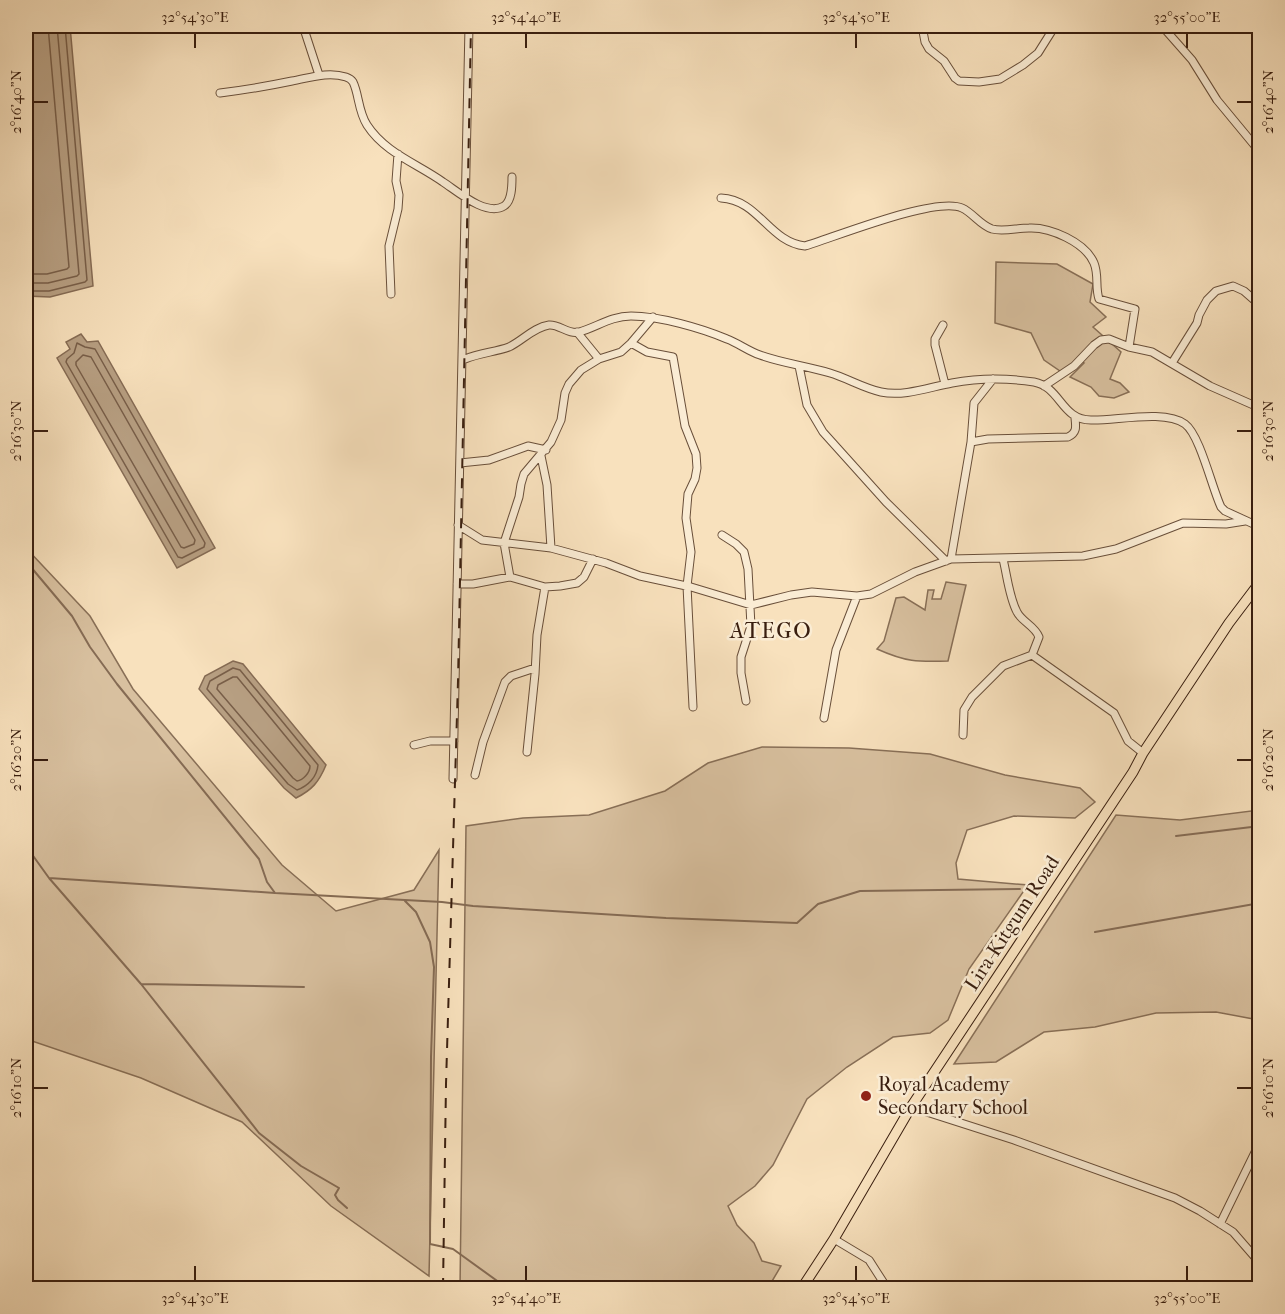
<svg xmlns="http://www.w3.org/2000/svg" width="1285" height="1314" font-family="'IM FELL French Canon',serif">
<style>
.green{fill:#d8c09f;stroke:#886f57;stroke-width:1.5}
.water{fill:#b79f82;stroke:#856b54;stroke-width:1.5}
.lines{fill:none;stroke-linecap:round;stroke-linejoin:round}
.shore{stroke:#785e48;stroke-width:1.5}
.stream{stroke:#856b54;stroke-width:2}
.minor-casing{stroke:#694f3a;stroke-width:9}
.major-casing{stroke:#391e0f;stroke-width:11}
.minor{stroke:#faecd4;stroke-width:7}
.major{stroke:#f8e1bd;stroke-width:9}
.rail{stroke:#391e0f;stroke-width:2;stroke-dasharray:10 10;stroke-linecap:butt}
.ticks{fill:none;stroke:#391e0f;stroke-width:2}
.poi-dot{fill:#8f2418;stroke:#faecd4;stroke-width:2}
.labels{text-anchor:middle;dominant-baseline:central;stroke-width:5;stroke-linejoin:round;paint-order:stroke}
.street-label{font-size:20px;fill:#391e0f;stroke:#faecd4}
.poi-label{font-size:20px;fill:#391e0f;stroke:#faecd4;text-anchor:start}
.quarter-label{font-size:22px;letter-spacing:1.5px;fill:#391e0f;stroke:#faecd4}
.neatline{fill:none;stroke:#391e0f;stroke-width:2}
.ticks-label{font-size:15px;text-anchor:middle;fill:#391e0f}
</style>
<rect width="100%" height="100%" fill="#f8e1bd"/>
<filter id="stains"><feTurbulence type="fractalNoise" baseFrequency=".00333" numOctaves="4"/><feColorMatrix values="0 0 0 0 .2 0 0 0 0 .09 0 0 0 0 .02 0 0 0 .5 -.17"/></filter>
<radialGradient id="worn" r=".72"><stop offset=".6" stop-color="#630" stop-opacity="0"/><stop offset="1" stop-color="#630" stop-opacity=".3"/></radialGradient>
<path class="green" d="M996,262L1057,264L1093,284L1090,302L1106,317L1093,327L1121,352L1110,379L1120,383L1129,392L1114,398L1099,396L1091,387L1070,377L1084,363L1077,360L1063,373L1044,360L1031,333L995,323Z
M26,548L90,616L133,689L282,865L336,911L414,890L439,850L429,1276L331,1206L242,1122L141,1078L26,1039Z
M946,582L966,585L948,661C917,662 906,662 877,649L884,641L896,598L904,597L925,610L928,590H934L932,599H941Z
M762,747L849,748L930,754L1005,775L1080,788L1095,802L1075,818L1014,816L967,830L956,863L958,879L1028,885L969,969L948,1020L930,1033L893,1037L847,1067L807,1099L773,1165L755,1186L728,1206L737,1225L754,1243L762,1261L781,1266L768,1288H460L466,826L523,818L589,815L665,791L708,763Z
M1259,810V1020L1216,1012L1156,1013L1095,1027L1044,1032L996,1062L954,1064L1116,815L1180,820Z"/>
<path class="water" d="M26,26H70L93,286L50,297L26,296Z
M81,334L87,342L98,341L215,548L177,568L57,358L70,349L66,342Z
M233,661L243,664L326,765C319,782 312,790 296,798L284,788L199,689L205,676Z"/>
<g class="lines">
<path class="shore" d="M26,274H47L67,269L69,267L48,26
M26,283H48L77,276L79,274L57,26
M26,291H49L85,282L87,280L65,26
M77,343L85,347L95,349L205,543L204,547L182,558L178,557L66,362L67,359L74,353Z
M83,355L91,357L195,540L194,544L184,548L181,547L76,365V362Z
M233,668L240,670L318,765C317,777 308,786 297,790L288,784L207,689L210,681Z
M233,677H237L310,766C310,773 303,780 297,781L293,778L217,689L218,685Z"/>
<path class="stream" d="M30,566L72,616L90,647L117,684L259,859L267,882L275,893L442,902L473,906L666,918L797,923L818,904L860,891L1020,889
M1176,836L1260,826
M26,846L49,878L141,984L259,1133L301,1166L339,1188L335,1195L338,1200L347,1208
M49,878L275,893
M405,901L416,912L430,942L434,967L431,1057L430,1244L453,1249L507,1288
M1095,932L1260,903
M141,984L304,987
M26,1069L33,1062"/>
<g class="minor-casing">
<path id="minor" d="M303,26L319,75
M922,26L925,42L929,49L944,61L955,78L959,81L979,82L1000,79L1023,65L1038,53L1055,26
M1162,26L1192,60L1217,100L1260,152
M220,93C244,90 268,86 292,81C309,78 328,71 346,77C349,78 351,79 353,82C359,94 358,111 367,125C385,153 418,164 443,182C457,191 486,217 504,206C512,201 512,186 512,177
M721,198C759,200 769,242 805,246C835,237 936,196 962,208C973,213 980,225 992,229C1003,232 1017,228 1029,228C1050,227 1085,242 1094,263C1099,275 1095,287 1099,299L1135,309L1129,347
M391,294L389,246L398,209L399,195L396,181L398,154
M943,325L935,339V345L945,384
M577,332L599,359
M631,343L647,352L673,357L685,426L696,454L697,468L695,479L688,494L686,518L691,552L687,586L693,707
M462,358L465,359C480,353 495,352 509,347C522,341 534,327 549,325C559,324 569,335 579,332C597,327 611,316 631,316C659,316 701,328 727,339C738,343 748,351 760,355C782,363 807,366 830,373C847,378 863,388 881,392C904,397 930,387 952,383C979,378 1007,378 1034,382C1061,387 1061,420 1091,420C1115,421 1165,409 1185,424C1200,435 1212,488 1221,507L1225,511L1260,527
M1172,363L1197,323L1199,315L1207,300L1216,291L1233,286L1244,291L1260,305
M799,366L807,405L823,432L886,502L946,561
M1044,386L1074,366L1094,345L1101,340L1109,339L1129,347L1152,352L1210,386L1260,408
M971,442L974,403L993,379
M541,456L547,485L551,548L606,563L640,576L691,587L751,605L791,595L812,592L857,596L871,594L915,572L951,559L1083,556L1116,549L1183,523L1226,524L1245,521
M460,463L489,460L528,446L546,450
M458,525L482,540L551,548
M722,535L736,544L744,552L748,569L751,626L741,657V673L746,701
M951,559L971,442L988,439L1068,437C1077,433 1076,427 1075,418
M510,577L504,543L519,497L521,484L524,474L551,442L561,420L565,393L569,384L581,370L599,359L621,352L631,343L653,317
M457,584H473L510,577L545,587L560,586L577,583L584,577L593,559
M1032,655L1114,713L1128,741L1143,753
M824,718L836,650L857,596
M963,735L964,710L972,697L1003,666L1032,655L1039,637C1035,626 1022,622 1017,612C1009,597 1007,575 1003,559
M414,745L430,741H454
M527,752L535,674L537,635L545,587
M475,775L483,742L505,682L511,676L535,668
M453,779L469,26
M911,1107L1014,1140L1175,1198L1200,1211L1233,1232L1260,1263
M1220,1224L1260,1142
M834,1239L869,1260L887,1288"/>
</g>
<g class="major-casing">
<path id="major" d="M802,1288L834,1239L911,1107L1133,772L1143,753L1229,623L1260,582"/>
</g>
<use href="#minor" class="minor"/>
<use href="#major" class="major"/>
<path class="rail" d="M443,1288L446,1084L458,681L471,26"/>
</g>
<path class="ticks" d="M195,33V48M526,33V48M856,33V48M1187,33V48M33,102H48M1237,102H1252M33,431H48M1237,431H1252M33,760H48M1237,760H1252M33,1088H48M1237,1088H1252M195,1266V1281M526,1266V1281M856,1266V1281M1187,1266V1281"/>
<circle class="poi-dot" cx="866" cy="1096" r="6"/>
<g class="labels">
<g class="street-label">
<text transform="translate(1012 923) rotate(-57)">Lira-Kitgum Road</text>
</g>
<g class="poi-label">
<text x="878" y="1084">Royal Academy<tspan x="878" dy="23">Secondary School</tspan></text>
</g>
<g class="quarter-label">
<text x="771" y="631">ATEGO</text>
</g>
</g>
<rect width="1285" height="1314" fill="none" stroke="#f8e1bd" stroke-width="66"/>
<rect x="33" y="33" width="1219" height="1248" class="neatline"/>
<g class="ticks-label">
<text x="195" y="22">32°54'30"E</text>
<text x="526" y="22">32°54'40"E</text>
<text x="856" y="22">32°54'50"E</text>
<text x="1187" y="22">32°55'00"E</text>
<text transform="translate(16 102) rotate(-90)" y="5">2°16'40"N</text>
<text transform="translate(1268 102) rotate(-90)" y="5">2°16'40"N</text>
<text transform="translate(16 431) rotate(-90)" y="5">2°16'30"N</text>
<text transform="translate(1268 431) rotate(-90)" y="5">2°16'30"N</text>
<text transform="translate(16 760) rotate(-90)" y="5">2°16'20"N</text>
<text transform="translate(1268 760) rotate(-90)" y="5">2°16'20"N</text>
<text transform="translate(16 1088) rotate(-90)" y="5">2°16'10"N</text>
<text transform="translate(1268 1088) rotate(-90)" y="5">2°16'10"N</text>
<text x="195" y="1303">32°54'30"E</text>
<text x="526" y="1303">32°54'40"E</text>
<text x="856" y="1303">32°54'50"E</text>
<text x="1187" y="1303">32°55'00"E</text>
</g>
<rect width="100%" height="100%" filter="url(#stains)"/>
<rect width="100%" height="100%" fill="url(#worn)"/>
</svg>
